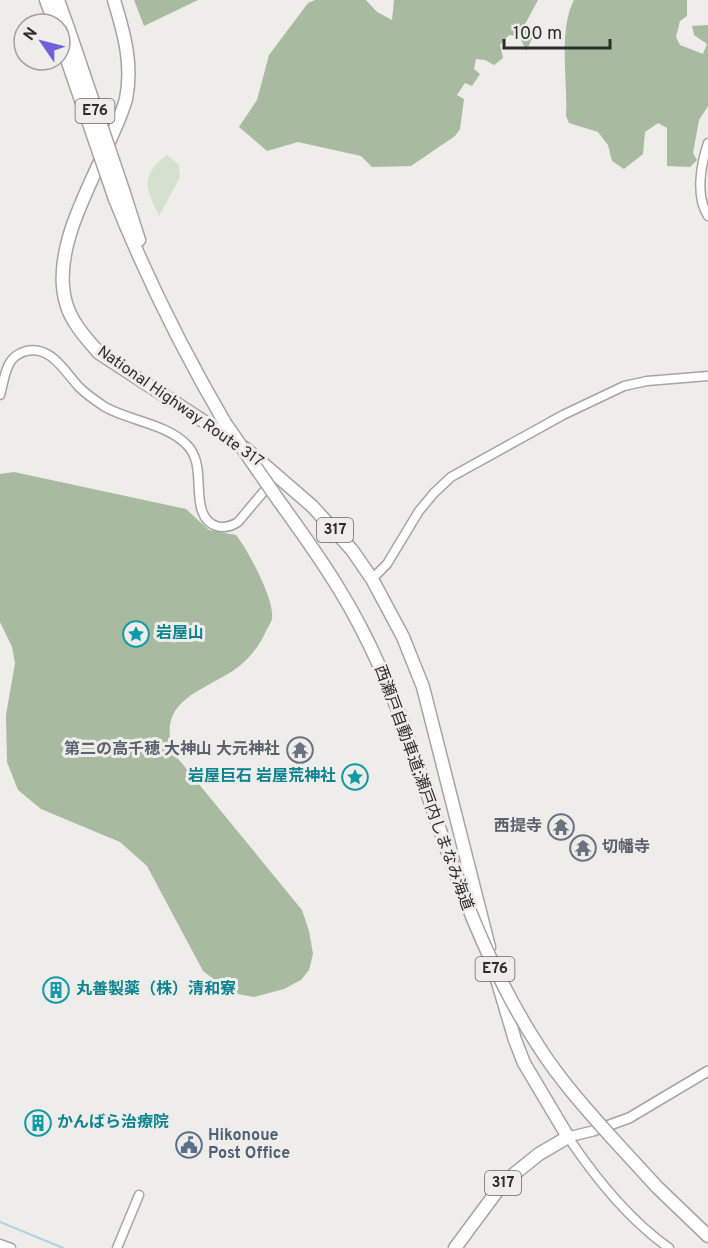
<svg xmlns="http://www.w3.org/2000/svg" width="708" height="1248" font-family="Overpass,'Noto Sans JP',sans-serif">
<style>
.green{fill:#d5e1cf}
.forest{fill:#a8ba9f}
.lines{fill:none;stroke-linecap:round;stroke-linejoin:round}
.stream{stroke:#add1e1;stroke-width:2}
.tertiary-casing{stroke:#a6a4a1;stroke-width:11}
.secondary-casing{stroke:#a6a4a1;stroke-width:12}
.trunk-casing{stroke:#a6a4a1;stroke-width:15}
.motorway-casing{stroke:#a6a4a1;stroke-width:15}
.tertiary{stroke:#fff;stroke-width:8}
.secondary{stroke:#fff;stroke-width:9}
.trunk{stroke:#fff;stroke-width:12}
.motorway{stroke:#fff;stroke-width:12}
.motorway-bridge-casing{stroke:#a6a4a1;stroke-width:15;stroke-linecap:butt}
.motorway-bridge{stroke:#fff;stroke-width:12}
.labels{text-anchor:middle;dominant-baseline:central;stroke-width:6;stroke-linejoin:round;paint-order:stroke}
.shield{fill:#eeedea;stroke:#676764;stroke-width:1.5}
.shield-label{font-size:15px;font-weight:bold;fill:#2d2d2b}
.street-label{font-size:16px;fill:#2d2d2b;stroke:#eeedea}
.culture-label{font-size:16px;font-weight:bold;fill:#0d838f;stroke:#eeedea;text-anchor:start}
.worship-label{font-size:16px;font-weight:bold;fill:#5b616d;stroke:#eeedea;text-anchor:end}
.service-label{font-size:16px;font-weight:bold;fill:#4e5e75;stroke:#eeedea;text-anchor:start}
</style>
<rect width="100%" height="100%" fill="#eeedea"/>
<path class="green" d="M167,155L179,165L180,177L159,216C156,208 149,197 148,188C146,174 156,162 167,155Z"/>
<path class="forest" d="M134,0H198L144,26Z
M315,0H366L377,12L392,20L394,0H538L524,26L533,37L526,51L520,37L509,35L500,45L503,58L494,65L485,60L476,59L474,69L480,74L472,86L465,83L457,95L464,99L460,129L455,136L411,166L372,167L361,156L298,142L267,151L239,127L257,100L269,55L308,3Z
M574,0H687V16L680,21L676,37L680,45L703,54L707,44L694,35L692,26L708,25V106L699,120L693,153L697,160L690,167L667,166V128L658,123L645,132L643,154L624,169L612,161L608,145L598,132L569,123L566,116C568,82 558,30 574,0Z
M14,472L186,509L209,530L236,535C248,550 275,600 272,619C271,623 268,627 266,631C259,647 248,660 234,670C199,693 154,702 175,755L302,910L309,931L313,954L309,970L301,980L284,989L254,997L232,993L203,971L147,866L120,842L41,809L18,790L7,762L6,715L15,663L12,647L0,622V474Z"/>
<g class="lines">
<path class="stream" d="M0,1222L63,1248"/>
<g class="tertiary-casing">
<path id="tertiary" d="M708,143C701,164 695,196 708,216
M0,395C3,385 4,374 9,364C12,358 19,353 26,351C51,345 65,372 79,387C87,395 96,401 105,407C130,421 167,424 187,445C204,462 195,491 202,511C208,528 224,531 238,522L270,484
M372,579L387,564L419,511L434,493L451,477L563,415L624,386L647,381L708,376
M568,1137C596,1179 628,1219 669,1248
M0,1244L11,1248
M117,1248L139,1195"/>
</g>
<g class="secondary-casing">
<path id="secondary" d="M568,1137L593,1131L629,1118L708,1071"/>
</g>
<g class="trunk-casing">
<path id="trunk" d="M114,0C124,33 133,64 126,99C122,114 115,128 109,142C89,188 51,252 66,303C71,322 86,338 99,353L246,449L312,506L352,550L372,579L403,637L423,687L489,947
M455,1248L503,1183L539,1154L568,1137L524,1063L515,1040L496,976"/>
</g>
<g class="motorway-casing">
<path id="motorway" d="M46,0L55,24
M58,0L68,28
M124,193L139,240
M115,199C146,277 183,351 225,423
M279,501C300,530 321,559 339,589C375,647 400,711 421,775
M613,1139L657,1187L708,1236"/>
</g>
<use href="#tertiary" class="tertiary"/>
<use href="#secondary" class="secondary"/>
<use href="#trunk" class="trunk"/>
<use href="#motorway" class="motorway"/>
<g class="motorway-bridge-casing">
<path id="motorway-bridge" d="M68,28L124,193
M60,39L115,199
M225,423L279,501
M421,775C453,869 484,963 539,1047C560,1080 587,1110 613,1139"/>
</g>
<use href="#motorway-bridge" class="motorway-bridge"/>
</g>
<defs>
<g id="sight-ring" transform="scale(1.35)"><circle r="9.5" fill="#eeedea" stroke="#0f9aa8" stroke-width="1.5"/><path d="M0-6L1.8-2.2L6-1.7L2.9 1.2L3.7 5.4L0 3.3L-3.7 5.4L-2.9 1.2L-6-1.7L-1.8-2.2Z" fill="#0f9aa8"/></g>
<g id="temple-ring" transform="scale(1.35)"><circle r="9.5" fill="#eeedea" stroke="#6b7280" stroke-width="1.5"/><path d="M0-6L5-2H3V0L6.5 2.5H4V6H1.5V3h-3V6H-4V2.5H-6.5L-3 0V-2H-5Z" fill="#6b7280"/></g>
<g id="building-ring" transform="scale(1.35)"><circle r="9.5" fill="#eeedea" stroke="#0f9aa8" stroke-width="1.5"/><path d="M-4-6H4V6H1V3H-1V6H-4ZM-2.5-4.3h1.7v1.8h-1.7ZM.8-4.3h1.7v1.8H.8ZM-2.5-1h1.7V.8h-1.7ZM.8-1h1.7V.8H.8Z" fill="#0f9aa8"/></g>
<g id="civic-ring" transform="scale(1.35)"><circle r="9.5" fill="#eeedea" stroke="#5c6f8a" stroke-width="1.5"/><path d="M-.6-6.5H3V-4.5H.6V-3L4-1V1h2V6H-6V1h2V-1L-.6-3ZM-1.2 2.5V6h2.4V2.5Z" fill="#5c6f8a"/></g>
</defs>
<g fill-rule="evenodd">
<use href="#sight-ring" x="136" y="634"/>
<use href="#temple-ring" x="300" y="750"/>
<use href="#sight-ring" x="355" y="777"/>
<use href="#temple-ring" x="561" y="827"/>
<use href="#temple-ring" x="583" y="848"/>
<use href="#building-ring" x="56" y="990"/>
<use href="#building-ring" x="38" y="1123"/>
<use href="#civic-ring" x="189" y="1145"/>
</g>
<g class="labels">
<g class="shield">
<rect x="75.5" y="99" width="39" height="24" rx="4.5"/>
<rect x="317" y="518" width="36" height="24" rx="4.5"/>
<rect x="475.5" y="957" width="39" height="24" rx="4.5"/>
<rect x="485" y="1171" width="36" height="24" rx="4.5"/>
</g>
<g class="shield-label">
<text x="95" y="111">E76</text>
<text x="335" y="530">317</text>
<text x="495" y="969">E76</text>
<text x="503" y="1183">317</text>
</g>
<g class="street-label">
<text transform="translate(180 407) rotate(35)">National Highway Route 317</text>
<text transform="translate(423 788) rotate(70)">西瀬戸自動車道;瀬戸内しまなみ海道</text>
</g>
<g class="culture-label">
<text x="156" y="634">岩屋山</text>
<text x="336" y="777" text-anchor="end">岩屋巨石 岩屋荒神社</text>
<text x="76" y="990">丸善製薬（株）清和寮</text>
<text x="57" y="1123">かんばら治療院</text>
</g>
<g class="worship-label">
<text x="280" y="750">第二の高千穂 大神山 大元神社</text>
<text x="542" y="827">西提寺</text>
<text x="602" y="848" text-anchor="start">切幡寺</text>
</g>
<g class="service-label">
<text x="208" y="1136">Hikonoue<tspan x="208" dy="18">Post Office</tspan></text>
</g>
</g>
<g transform="translate(42 42) rotate(305)"><circle r="28" fill="#eeedea" stroke="#a1a09e" stroke-width="1.5"/>
<path d="M0-4.5L10 22L0 15L-10 22Z" fill="#6e61db"/>
<text y="-9" font-size="16" font-weight="bold" text-anchor="middle" fill="#2d2d2b">N</text>
</g>
<path d="M504 39v9h106v-9" fill="none" stroke="#2d2d2b" stroke-width="3"/>
<text x="513" y="39" font-size="18" fill="#2d2d2b" stroke="#eeedea" stroke-width="4.5" paint-order="stroke">100 m</text>
</svg>
